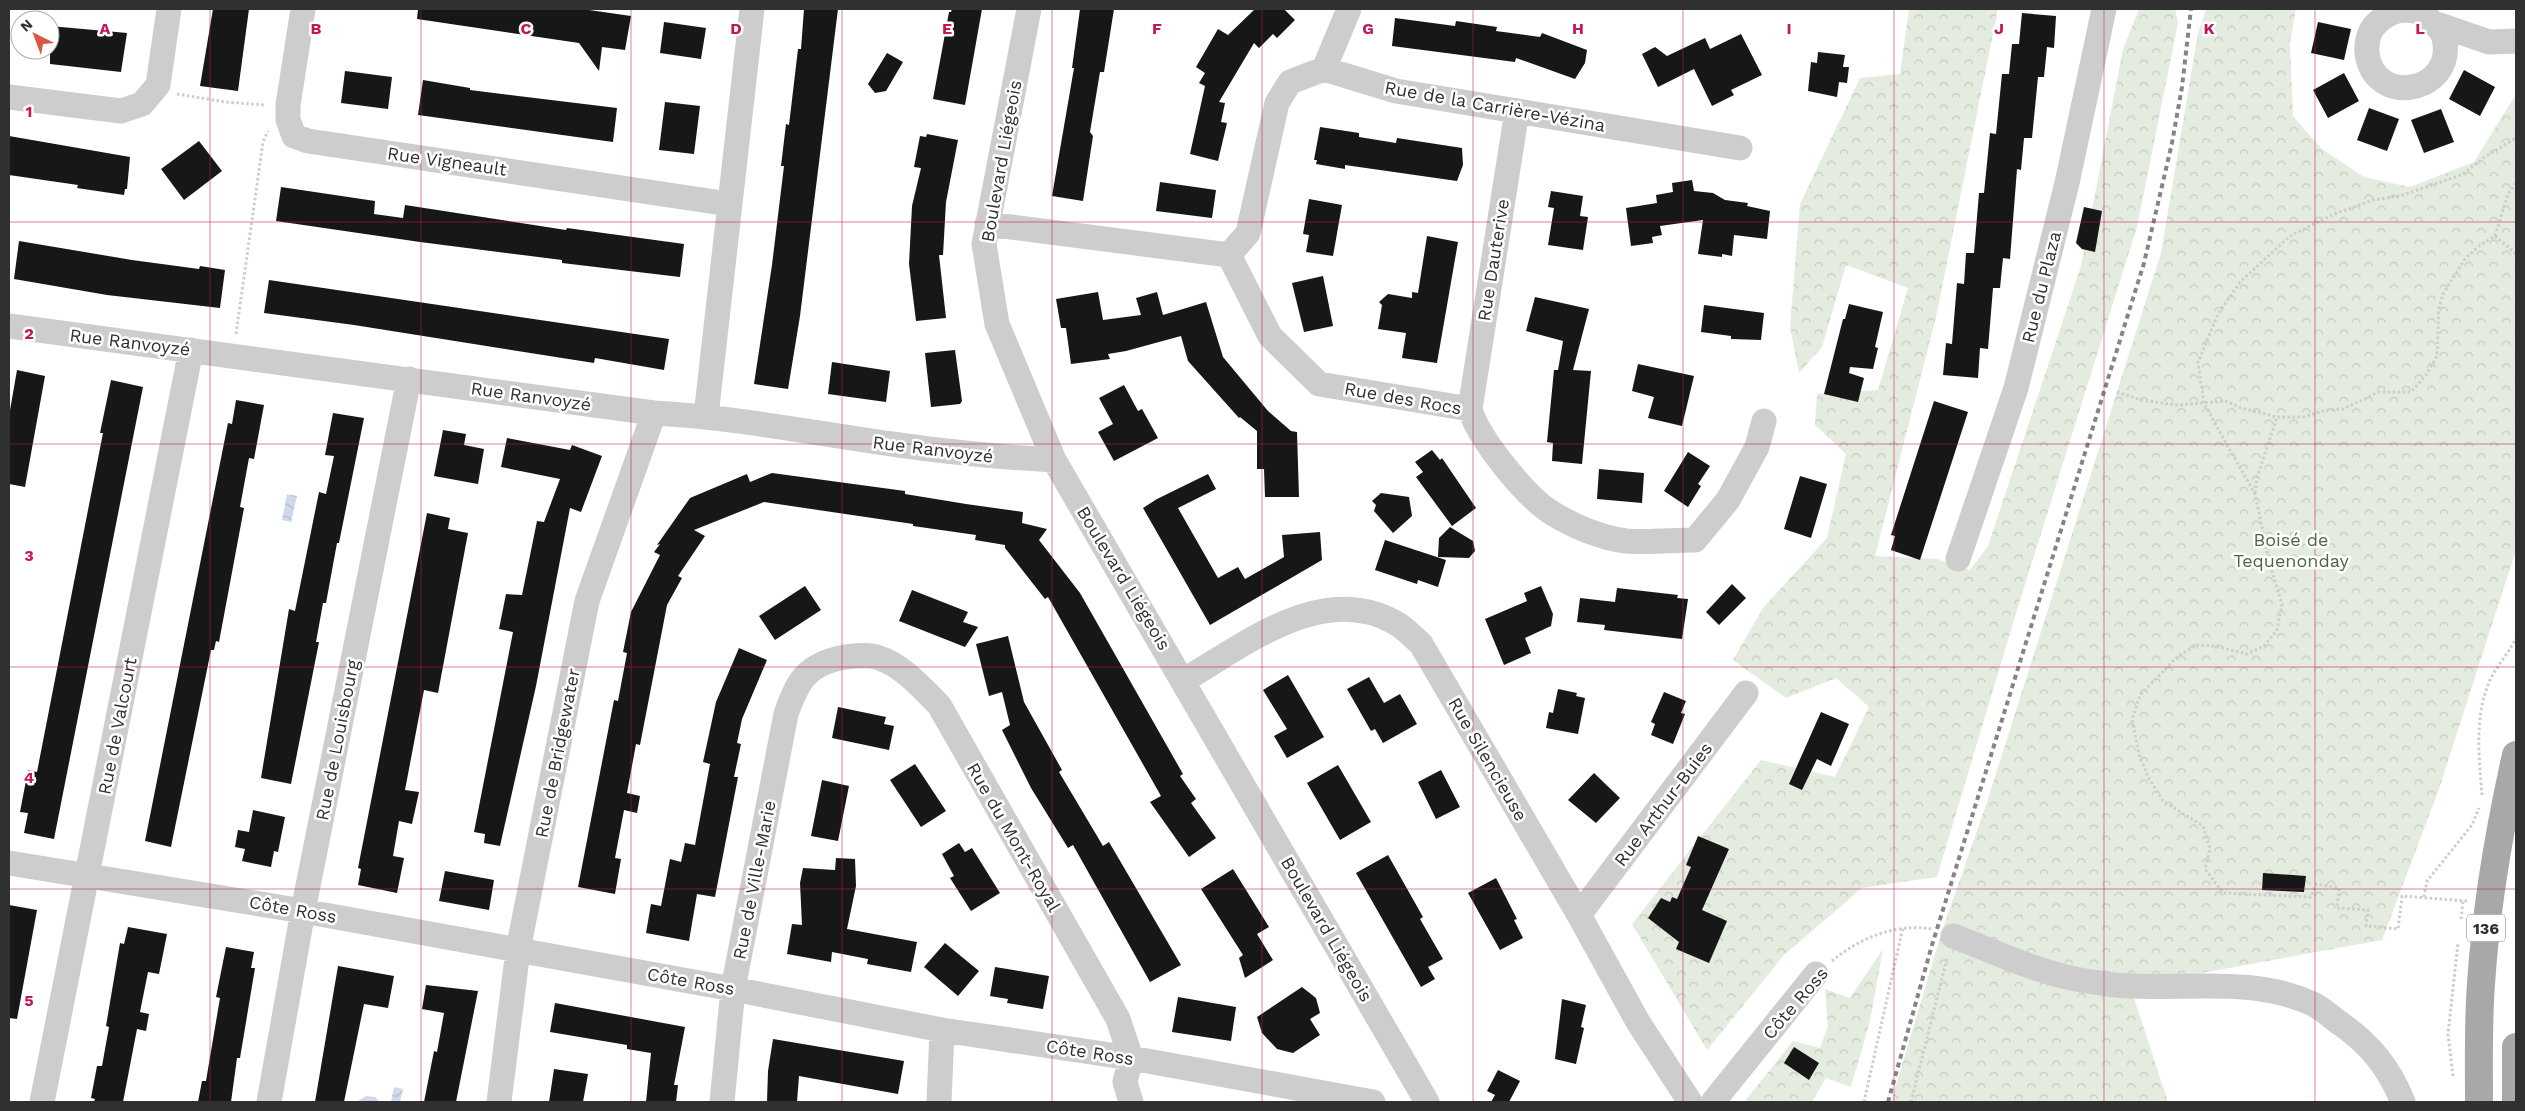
<svg xmlns="http://www.w3.org/2000/svg" width="2525" height="1111" font-family="'Work Sans',sans-serif">
<style>
.forest{fill:url(#forest-crowns)}
.water{fill:url(#water-waves)}
.building{fill:#171717}
.lines{fill:none;stroke-linecap:round;stroke-linejoin:round}
.path{stroke:#cdcdcd;stroke-width:3;stroke-dasharray:2.5 2.5;stroke-linecap:butt}
.minor{stroke:#cdcdcd;stroke-width:25}
.major{stroke:#a8a8a8;stroke-width:28}
.rail{stroke:#858585;stroke-width:4;stroke-dasharray:5 4;stroke-linecap:butt}
.grid{fill:none;stroke:#c2185b;stroke-width:1;stroke-opacity:0.55}
.labels{text-anchor:middle;dominant-baseline:central;stroke-width:5;stroke-linejoin:round;paint-order:stroke}
.shield{fill:#fff;stroke:#6e6e6e;stroke-width:1}
.shield-label{font-size:16px;font-weight:bold;fill:#303030}
.street-label{font-size:18px;fill:#303030;stroke:#fff}
.park-label{font-size:18px;fill:#4c6841;stroke:#fff}
.grid-label{font-size:16px;text-anchor:middle;font-weight:bold;fill:#c2185b;stroke:#fff;stroke-width:5;stroke-linejoin:round;paint-order:stroke}
</style>
<defs>
<pattern id="forest-crowns" width="20" height="18" patternUnits="userSpaceOnUse" patternTransform="scale(1.25)"><rect width="20" height="18" fill="#e4ece0"/><path d="M2 6a3 3 0 1 1 6 0M12 15a3 3 0 1 1 6 0" fill="none" stroke="#c4cbc0"/></pattern>
<pattern id="water-waves" width="16" height="10" patternUnits="userSpaceOnUse" patternTransform="scale(1.25)"><rect width="16" height="10" fill="#ced9ea"/><path d="M0 5q4-4 8 0t8 0" fill="none" stroke="#b1bbc9"/></pattern>
</defs>
<rect width="100%" height="100%" fill="#fff"/>
<path class="forest" d="M1909,9H1998L1936,317L1875,556L1937,559L1970,570L1988,546L2081,266L2123,49L2139,9H2175L2178,23L2137,227L2017,610L1937,877L1862,888L1784,955L1707,1050L1632,924L1761,760L1835,777L1869,707L1836,678L1786,698L1733,660L1763,608L1827,538L1846,454L1815,425L1817,394L1878,390L1908,288L1846,265L1822,347L1799,373L1790,327L1800,204L1860,78L1900,74Z
M2206,9H2296L2290,43L2293,116L2322,149L2364,177L2410,187L2474,162L2516,94V550L2439,789L2382,940L2130,986L2168,1102H1891L1942,931L1987,802L2161,253L2198,33Z
M1883,949L1870,1021L1851,1087L1826,1078L1812,1102H1750L1746,1100L1793,1041L1820,1048L1828,1026L1825,989L1850,998Z"/>
<path class="water" d="M287,494L297,496L291,522L282,520Z
M394,1087L403,1089L400,1102H391Z
M366,1096L375,1097L380,1102H356Z"/>
<path class="building" d="M213,9H249L238,91L200,86Z
M418,9H582L631,16L625,50L602,47L599,71L579,43L417,19Z
M804,9H838L800,316L788,389L754,384L772,265L784,166H781L786,124L789,125L798,49H801Z
M952,9H982L965,105L933,99L949,12H951Z
M1080,9H1114L1104,72H1100L1090,132L1093,136L1083,201L1052,196L1074,68H1072Z
M1255,9H1284L1295,20L1277,38L1273,34L1259,48L1254,43L1219,102L1225,103L1221,122L1227,123L1218,161L1190,154L1205,86L1199,83L1205,73L1196,67L1218,29L1228,35Z
M2022,13L2056,16L2054,48L2047,47L2044,77H2038L2032,138H2024L2021,170L2017,169L2010,259L2003,258L2000,288H1993L1988,349L1980,348L1978,378L1943,375L1946,343L1952,344L1957,283L1964,284L1966,253H1974L1979,193H1984L1990,133L1996,134L2002,74H2009L2012,44H2019Z
M1395,18L1455,26L1456,21L1497,27L1496,31L1540,37L1542,33L1587,50L1585,63L1575,79L1516,58L1515,62L1392,46Z
M664,22L706,28L701,59L660,53Z
M2318,22L2351,29L2344,60L2311,53Z
M50,26L127,33L121,72L50,64Z
M1741,34L1762,75L1731,90L1734,95L1712,106L1694,69L1658,87L1642,54L1655,47L1667,56L1705,38L1710,49Z
M1818,52L1845,55L1843,67H1849L1847,83L1839,82L1837,97L1808,91L1811,62L1817,63Z
M887,53L903,62L886,91L875,93L868,84Z
M2464,70L2495,87L2480,116L2449,99Z
M345,71L392,77L388,109L341,103Z
M2344,73L2359,101L2328,118L2313,90Z
M423,80L470,88V90L617,108L613,142L418,115Z
M665,102L700,106L694,154L659,150Z
M2369,108L2399,119L2387,151L2357,140Z
M2441,109L2454,142L2424,153L2411,120Z
M1320,127L1359,133V137L1396,143L1397,138L1462,148L1463,165L1457,181L1345,165V169L1316,164L1317,160H1314Z
M927,134L958,140L946,202L943,255H939L946,318L916,321L909,264L912,206L921,168L914,167L920,136L926,137Z
M9,136L130,157L127,189H125L124,195L77,188L78,185L9,175Z
M199,141L222,171L184,200L161,169Z
M1692,180L1694,191L1713,193L1725,200L1748,203L1747,206L1770,211L1767,239L1734,235L1732,256L1722,254V257L1698,254L1703,220L1660,226L1662,235L1652,237L1653,243L1631,246L1626,208L1657,203L1656,195L1673,192L1672,183Z
M1160,182L1216,190L1212,218L1156,211Z
M281,187L375,201L374,214L403,218L405,205L566,230L567,228L684,244L680,277L562,263V260L420,242L276,221Z
M1551,191L1583,196L1580,216L1588,217L1583,250L1548,245L1554,208L1548,207Z
M1309,199L1342,205L1333,256L1306,252L1309,235L1303,234Z
M2084,207L2102,211L2095,252L2082,249L2076,243Z
M1427,236L1458,242L1437,363L1402,358L1406,333L1378,329L1382,305L1379,302L1388,294L1412,298V292L1418,293Z
M19,241L132,260L199,269L200,266L225,270L220,308L107,295L14,279Z
M1323,276L1333,326L1304,332L1292,283Z
M269,280L669,339L664,370L595,358L594,363L354,325L264,313Z
M1098,292L1103,320L1141,315L1136,298L1157,292L1163,315L1206,302L1223,357L1268,411L1291,431L1297,432L1299,497H1265L1264,469H1257V431L1240,417L1239,418L1188,361L1181,336L1126,351L1108,354L1110,359L1071,364L1066,328H1061L1056,299Z
M1535,297L1589,309L1573,370L1591,371L1582,464L1552,461L1553,443L1547,442L1554,370H1558L1563,341L1526,331Z
M1849,304L1883,312L1875,347L1878,348L1873,369L1850,367L1849,373L1864,378L1858,402L1824,394L1843,319H1845Z
M1704,305L1764,313L1761,340L1731,339V336L1701,332Z
M955,350L962,401L960,404L931,407L925,353Z
M832,362L890,371L886,402L828,394Z
M1638,364L1694,376L1682,426L1648,418L1654,397L1632,391Z
M17,370L45,376L25,487L9,484V416Z
M111,380L143,387L54,839L24,833L28,813L20,812L28,770L37,772L103,433H100Z
M1124,385L1138,411L1142,409L1158,438L1114,461L1098,432L1113,424L1099,398Z
M236,400L264,405L254,459L249,458L240,507L244,508L219,642L216,641L214,650H211L171,847L145,841L228,423L232,424Z
M1934,401L1968,412L1920,560L1891,550L1895,536L1891,535Z
M333,413L364,418L339,543H337L326,603H323L316,642H319L291,784L261,778L289,609L295,611L319,492L326,494L334,456L325,455Z
M443,430L466,434L464,445L484,449L478,484L434,476Z
M507,438L570,450L572,445L602,456L581,512L570,508L536,686L500,846L484,843L485,834L474,832L513,632L499,629L506,594L522,595L537,521L544,522L560,479L501,467Z
M1432,450L1440,460L1442,458L1476,508L1452,526L1416,477L1423,472L1415,462Z
M1688,452L1710,466L1698,484L1701,486L1688,507L1664,491Z
M1599,469L1644,473L1642,503L1597,499Z
M772,473L905,491V494L966,504L1023,512L1022,523L1047,529L1039,540L1080,593L1183,774L1180,776L1196,799L1191,803L1216,838L1189,857L1150,802L1161,796L1048,597L1045,599L1005,548V545L975,540L976,535L913,526V524L764,502L694,530L705,536L678,576L682,578L667,605L640,745L636,744L627,793L640,796L637,813L624,810L615,858L621,859L615,894L578,887L614,700L618,701L627,653L623,652L631,612L660,555L654,552L660,544L657,545L690,498L747,474L750,482Z
M1208,474L1216,489L1178,508L1218,578L1238,567L1245,579L1284,557L1282,535L1320,532L1322,560L1210,625L1143,508L1157,499Z
M1800,476L1827,484L1811,538L1784,529Z
M1381,493L1409,497L1412,516L1393,533L1374,511L1376,505L1372,501Z
M427,513L450,518L448,529L468,533L438,693L424,690L416,732L405,790L419,792L412,824L399,821L393,856L404,858L397,893L358,885L361,869L358,868Z
M1450,527L1473,541L1475,551L1469,558L1438,557L1439,538Z
M1385,540L1446,560L1438,587L1418,580L1417,584L1375,570Z
M1732,584L1746,598L1719,625L1706,612Z
M805,586L821,610L775,640L759,616Z
M1541,586L1553,614L1551,626L1525,638L1531,653L1504,665L1485,619L1527,601L1524,593Z
M1617,588L1678,595L1677,598L1688,599L1682,639L1604,630L1605,625L1577,622L1580,598L1615,602Z
M912,590L968,612L963,622L978,627L965,647L899,621Z
M1008,636L1024,702L1062,770L1059,772L1103,846L1109,842L1181,965L1150,982L1073,845L1068,848L1031,788L1002,730L1010,725L1002,692L989,696L976,644Z
M739,648L767,660L742,719L737,743L741,744L734,777H738L715,897L697,894L689,941L646,933L651,904L661,906L670,859L681,862L685,843L695,845L710,764L703,762L716,702Z
M1288,675L1324,737L1287,758L1274,736L1287,729L1263,690Z
M1369,677L1384,703L1400,694L1417,724L1383,743L1375,729L1371,731L1347,689Z
M1558,689L1577,693L1576,696L1585,698L1578,734L1546,728L1549,712L1553,713Z
M1664,692L1686,701L1681,713L1685,714L1673,744L1651,735L1655,724L1651,722Z
M838,707L886,717L884,724L894,726L889,750L832,738Z
M1821,712L1849,724L1831,766L1817,759L1802,790L1789,784Z
M915,764L946,811L921,827L890,780Z
M1338,765L1371,822L1340,840L1307,783Z
M1441,770L1460,807L1436,819L1418,782Z
M1594,773L1620,798L1596,823L1568,800Z
M822,780L849,786L838,841L811,836Z
M253,810L285,817L278,852L274,851L271,867L242,861L245,849L235,847L238,830L249,832Z
M1698,836L1729,849L1702,910L1727,921L1709,963L1676,949L1679,942L1648,918L1661,898L1670,902L1672,897L1677,899L1691,867L1686,865Z
M959,843L965,852L972,848L1000,893L971,911L950,878L954,876L942,854Z
M1388,855L1423,917L1420,919L1443,959L1428,967L1435,979L1421,987L1356,873Z
M836,858L855,859L856,886L847,929L917,942L911,972L867,964L868,959L832,952L831,962L787,954L792,924L802,925L800,883L803,868L835,870Z
M1233,869L1269,927L1257,934L1273,960L1245,978L1239,958L1243,955L1201,889Z
M445,871L494,880L489,910L439,901Z
M2263,873L2306,876L2304,892L2262,890Z
M1496,878L1517,919L1514,920L1523,938L1500,950L1468,893Z
M9,905L37,910L17,1019L9,1018Z
M128,927L167,934L159,974L148,972L140,1012L149,1014L146,1031L137,1029L123,1102H94L95,1099L91,1098L97,1066H102L109,1027L106,1026L120,943L124,944Z
M945,943L979,971L958,996L924,967Z
M226,947L254,952L251,968H255L240,1058H237L231,1102H198L202,1081H206L220,998L216,997Z
M338,966L394,976L388,1008L364,1004L344,1102H315Z
M995,967L1049,976L1043,1009L1007,1003L1008,999L990,996Z
M426,985L478,991L456,1102H424L434,1051L437,1052L444,1013L422,1009Z
M1302,987L1316,998L1320,1013L1310,1019L1320,1035L1293,1053L1277,1049L1262,1033L1257,1017Z
M1178,997L1236,1007L1231,1041L1172,1032Z
M1562,999L1586,1005L1581,1027L1584,1028L1576,1064L1555,1059Z
M555,1003L685,1027L674,1085H678L676,1102H646L651,1053L627,1049V1045L550,1032Z
M773,1039L904,1061L898,1094L799,1076L797,1102H767L768,1071Z
M1794,1047L1819,1063L1809,1080L1784,1063Z
M554,1069L588,1074L583,1102H549Z
M1498,1070L1520,1081L1509,1102H1491L1495,1095L1487,1091Z"/>
<g class="lines">
<path class="path" d="M177,94L225,102L265,105
M2495,236L2516,254
M236,334L263,142L268,131
M2117,392L2141,400L2177,405L2226,401L2241,408L2277,417H2303L2326,410L2343,409L2379,392H2411L2426,375L2437,356L2439,307L2443,294L2465,259L2479,246L2495,236L2508,194L2516,183
M2255,493L2257,478L2277,417
M2482,795C2479,757 2474,716 2490,680C2497,665 2509,653 2516,638
M2424,897L2427,881L2472,825L2479,808
M2467,901L2402,896L2398,929L2366,926L2368,910L2337,908L2339,888L2316,884L2311,897L2223,893L2205,869L2210,849L2203,826L2163,801L2148,777L2139,754L2132,720L2140,695L2178,656L2197,645L2214,646L2247,654L2264,646L2277,630L2282,604L2270,565L2255,494L2204,404L2198,362L2218,314L2240,282L2290,236L2332,215L2373,200L2400,196L2461,175L2485,157L2516,138
M2461,919L2463,900
M1832,961C1860,938 1895,923 1932,929
M2453,1076L2448,1034L2458,943
M1864,1102L1903,927
M1911,1102L1947,958"/>
<path class="minor" d="M303,9L288,105V120L294,136L308,141L729,204
M1029,9L984,244L997,324L1054,460L1427,1102
M2422,9C2426,21 2441,25 2444,38C2457,92 2374,109 2367,53C2366,42 2369,30 2378,22C2392,9 2406,8 2423,13
M2437,24L2489,42L2516,41
M1324,69L1349,9
M9,97L121,111L142,104L158,85L169,9
M1517,111L1470,409C1478,438 1526,497 1552,513C1573,526 1601,538 1626,541C1648,543 1673,540 1695,540L1728,500L1757,447L1764,421
M987,224L1229,255
M1229,255L1248,233L1277,103L1290,82L1324,69L1396,91L1740,148
M1229,255L1270,336L1319,384L1470,409
M9,326L654,413C734,417 812,433 892,444C946,452 1000,457 1054,460
M706,416L752,9
M1958,559L2016,388L2067,183L2104,9
M1184,680C1245,645 1321,582 1394,622C1404,627 1413,637 1421,644L1579,915L1638,1022L1690,1102
M9,863L303,911L733,989L942,1030L1131,1058L1373,1102
M1579,915L1746,693
M1953,936C1996,952 2040,974 2086,981C2100,983 2116,986 2131,986C2192,989 2255,977 2313,1004C2323,1009 2332,1018 2341,1024C2371,1045 2389,1068 2403,1102
M42,1102L191,350
M269,1102L303,911L409,379
M499,1102L518,950L587,601L654,413
M722,1102L733,989L786,714C798,680 807,664 845,657C855,656 869,654 879,658C902,665 922,688 939,705L1118,1019L1131,1058L1125,1082L1131,1102
M939,1102L942,1030
M1713,1102L1816,974"/>
<path class="major" d="M2479,1102C2479,1063 2478,1023 2481,984C2486,907 2499,831 2516,755
M2516,1102V1047"/>
<path class="rail" d="M1888,1102L1932,945L2144,263L2172,143L2182,87L2191,9"/>
</g>
<path class="grid" d="M210,9V1102M421,9V1102M631,9V1102M842,9V1102M1052,9V1102M1262,9V1102M1473,9V1102M1683,9V1102M1894,9V1102M2104,9V1102M2315,9V1102M9,222H2516M9,444H2516M9,667H2516M9,889H2516"/>
<g class="labels">
<rect class="shield" x="2467" y="914.5" width="38" height="27" rx="4"/>
<g class="shield-label">
<text x="2486" y="928">136</text>
</g>
<g class="street-label">
<text transform="translate(1495 106) rotate(10)">Rue de la Carrière-Vézina</text>
<text transform="translate(447 161) rotate(8)">Rue Vigneault</text>
<text transform="translate(1001 161) rotate(-80)">Boulevard Liégeois</text>
<text transform="translate(1493 260) rotate(-81)">Rue Dauterive</text>
<text transform="translate(2041 287) rotate(-76)">Rue du Plaza</text>
<text transform="translate(130 342) rotate(7)">Rue Ranvoyzé</text>
<text transform="translate(531 396) rotate(8)">Rue Ranvoyzé</text>
<text transform="translate(1403 398) rotate(10)">Rue des Rocs</text>
<text transform="translate(933 449) rotate(7)">Rue Ranvoyzé</text>
<text transform="translate(1124 578) rotate(59)">Boulevard Liégeois</text>
<text transform="translate(117 726) rotate(-79)">Rue de Valcourt</text>
<text transform="translate(337 740) rotate(-79)">Rue de Louisbourg</text>
<text transform="translate(557 753) rotate(-79)">Rue de Bridgewater</text>
<text transform="translate(1488 759) rotate(60)">Rue Silencieuse</text>
<text transform="translate(1663 804) rotate(-53)">Rue Arthur-Buies</text>
<text transform="translate(1014 837) rotate(60)">Rue du Mont-Royal</text>
<text transform="translate(754 880) rotate(-79)">Rue de Ville-Marie</text>
<text transform="translate(293 909) rotate(10)">Côte Ross</text>
<text transform="translate(1327 929) rotate(60)">Boulevard Liégeois</text>
<text transform="translate(691 981) rotate(10)">Côte Ross</text>
<text transform="translate(1795 1003) rotate(-49)">Côte Ross</text>
<text transform="translate(1090 1052) rotate(9)">Côte Ross</text>
</g>
<g class="park-label">
<text x="2291" y="539">Boisé de<tspan x="2291" dy="21">Tequenonday</tspan></text>
</g>
</g>
<g class="grid-label">
<text x="105" y="34">A</text>
<text x="316" y="34">B</text>
<text x="526" y="34">C</text>
<text x="736" y="34">D</text>
<text x="947" y="34">E</text>
<text x="1157" y="34">F</text>
<text x="1368" y="34">G</text>
<text x="1578" y="34">H</text>
<text x="1789" y="34">I</text>
<text x="1999" y="34">J</text>
<text x="2209" y="34">K</text>
<text x="2420" y="34">L</text>
<text x="29" y="117">1</text>
<text x="29" y="339">2</text>
<text x="29" y="561">3</text>
<text x="29" y="783">4</text>
<text x="29" y="1006">5</text>
</g>
<rect width="2525" height="1111" fill="none" stroke="#303030" stroke-width="20"/>
<g transform="translate(35 35) rotate(318)"><circle r="24" fill="#ffffff" stroke="#acacac"/>
<path d="M0-4L9 19L0 12L-9 19Z" fill="#d65744"/>
<text y="-8" font-size="14" font-weight="bold" text-anchor="middle" fill="#303030">N</text>
</g>
</svg>
